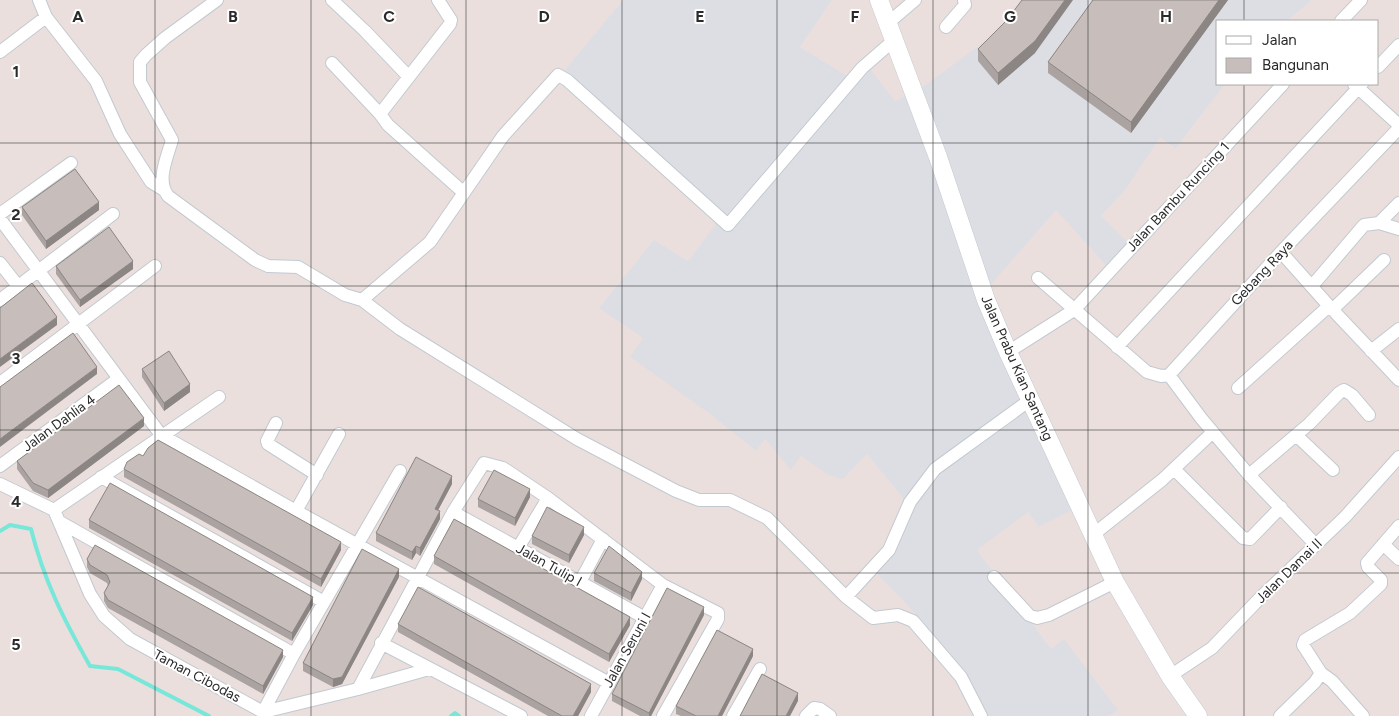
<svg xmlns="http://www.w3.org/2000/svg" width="1399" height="716" font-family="Figtree,sans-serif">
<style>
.industrial{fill:#dddee4}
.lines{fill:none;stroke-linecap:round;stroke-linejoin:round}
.stream{stroke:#76e7d8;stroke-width:4}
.street-casing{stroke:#c1cad0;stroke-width:14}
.secondary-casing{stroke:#c1cad0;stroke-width:19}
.street{stroke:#fff;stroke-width:12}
.secondary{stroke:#fff;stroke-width:18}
.wall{fill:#aba3a1}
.shaded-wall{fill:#8b8583}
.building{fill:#c7bebb;stroke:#8b8583}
.grid{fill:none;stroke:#2a2a2a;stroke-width:1;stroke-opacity:0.55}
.labels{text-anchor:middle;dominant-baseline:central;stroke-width:4;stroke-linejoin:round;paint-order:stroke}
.street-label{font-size:14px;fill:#2a2a2a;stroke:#fff}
.grid-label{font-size:16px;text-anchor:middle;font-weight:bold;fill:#2a2a2a;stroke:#fff;stroke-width:4;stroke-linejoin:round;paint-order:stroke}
</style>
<rect width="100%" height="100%" fill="#ebdfdd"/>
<path class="industrial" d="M623,0H832L800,47L855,81L867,65L895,101L924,86L999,31L1024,0H1312L1287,21H1218V84H1225L1176,148L1160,138L1125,190L1101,216L1134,249L1113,273L1056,210L989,287L1086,503L1039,527L1028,512L977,550L1051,649L1064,639L1118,710L1109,716H986L966,674L924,623L871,567L896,537L903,498L867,454L843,479L828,475L801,456L791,470L765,439L756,451L710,414L630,357L643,338L599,308L654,240L688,261L717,223L560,76Z"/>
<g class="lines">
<path class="stream" d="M0,531L10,525L31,529C44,581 64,620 90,666L118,669L209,716
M451,716L455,713L459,716"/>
<g class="street-casing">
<path id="street" d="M39,0L46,17L96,81L120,134L151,182L164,190
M217,0L165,38L146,55L140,62V82L172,140C167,158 156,180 168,196L255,260L268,266L298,267L345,295L362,300L400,329L577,439L676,491L699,500H730L767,518L846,597L873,618L898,615L913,621L961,677L981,716
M332,0L365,31L408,76
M1341,21L1361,0
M888,23L915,0
M946,27L965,5L964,0
M0,52L46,17
M332,63L380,114L388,125L463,192
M1378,67L1399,45
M1354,84L1399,125
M380,114L450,24L451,20L438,0
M0,214L71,163
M0,219L161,435L296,511L609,683
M1379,223L1399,203
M0,263L18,286
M1038,278L1147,372L1161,376L1169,375L1281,252L1399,128
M1312,286L1364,225L1379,223L1399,229
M0,300L113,214
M362,300L430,242L503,136L558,75L567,80L728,225L862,68L893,41
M1329,306L1399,380
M1332,310L1384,260
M1117,347L1362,84
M1371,351L1399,329
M1008,352L1074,310L1283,84
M1169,375L1201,418L1249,475L1316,545
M0,383L155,266
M1238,388L1329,306L1281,252
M276,423L267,441L268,444L317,475
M1296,435L1333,470
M0,466L118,379
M1174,469L1243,538L1250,539L1281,507
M1249,475L1309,424L1339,393L1344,390L1352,395L1369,415
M101,477L324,602
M0,484L54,510L90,594L104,616L130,639L263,712L358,689L429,669
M54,510L219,397
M296,511L339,434
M453,512L645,618
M60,522L294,654
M1094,534L1162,480L1213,432
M1383,544L1399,559
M518,548L548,498
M994,577L1029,615L1037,618L1049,615L1115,582
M580,582L603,539
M846,597L889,550L910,502L935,469L1030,400
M381,643L521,716
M1170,676L1212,648L1261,597L1345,517L1399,457
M358,689L453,512L484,463L503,468L548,498L663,585L718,613V619L663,716
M263,712L294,654L400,471
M591,716L663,585
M733,716L760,669
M806,716L814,708L820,709L830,716
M1280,716L1315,682L1321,673
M1363,716L1332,681L1321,673L1303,645L1305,640L1350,613L1381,584V580L1368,567L1367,563L1399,526"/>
</g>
<g class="secondary-casing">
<path id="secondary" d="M879,0L938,157L986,300L1008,352L1115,582L1170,676L1198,716"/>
</g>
<use href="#street" class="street"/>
<use href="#secondary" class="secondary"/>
</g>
<path class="wall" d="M1091,0H1228L1131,133L1048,73V62L1093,1Z
M978,49L1035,53L998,85L978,61Z
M22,207L99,210L46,249L22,215Z
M56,266L133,269L80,307L56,274Z
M142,369L190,392L164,411L142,377Z
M144,426L48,498L33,491L17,469V461Z
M124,469L341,550L321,587L124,477Z
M452,484L438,510L440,519L420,556L416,553L412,560L376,541V533Z
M530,497L515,526L478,507V499Z
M89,520L313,605L292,641L89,528Z
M584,535L569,563L532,544V536Z
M434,556L630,625L609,662L434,564Z
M87,559L283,657L263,694L108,608L104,601V593L108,586L107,583L90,573L87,567Z
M594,573L642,579L631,601L594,581Z
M399,577L342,684L333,687L303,671V663Z
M704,615L651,716H640L612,701V694Z
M398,624L591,692L578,716H548L398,632Z
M753,656L722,716H681L676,714V706Z"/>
<path class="shaded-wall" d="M1065,0H1073L1035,53L998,85V73Z
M1219,0H1228L1131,133V122Z
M99,202V210L46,249V241Z
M133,261V269L80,307V300Z
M57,317V325L0,367V359Z
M97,367V374L0,447V439Z
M190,384V392L164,411V403Z
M144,418V426L48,498V490Z
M452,476V484L435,516V509Z
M530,489V497L515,526V518Z
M440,511V519L420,556V548Z
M584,527V535L569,563V555Z
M341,542V550L321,587V579Z
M416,546V553L412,560V552Z
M399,569V577L342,684L333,687V679Z
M642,572V579L631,601V593Z
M313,597V605L292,641V633Z
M704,607V615L651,716H649V713Z
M630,617V625L609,662V654Z
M753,649V656L722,716H718Z
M283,650V657L263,694V686Z
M591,684V692L578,716H573Z
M798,693V701L790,716H786Z"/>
<path class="building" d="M1022,0H1065L1035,41L998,73L978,49L1007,20Z
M1093,0H1219L1131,122L1048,62Z
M75,169L99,202L46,241L22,207Z
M109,227L133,261L80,300L56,266Z
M32,283L57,317L0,359V308Z
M73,333L97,367L0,439V387Z
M169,351L190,384L164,403L142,369Z
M119,385L144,418L48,490L33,483L17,461Z
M158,440L341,542L321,579L124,469L127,462L139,454L143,456L148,448Z
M416,457L452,476L435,509L440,511L420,548L416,546L412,552L376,533Z
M494,470L530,489L515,518L478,499Z
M110,483L313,597L292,633L89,520Z
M547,507L584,527L569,555L532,536Z
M454,519L630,617L609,654L434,556Z
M95,545L283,650L263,686L108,600L104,593L110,582L107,575L90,565L87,559Z
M609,546L642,572L631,593L594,573Z
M362,549L399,569L342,677L333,679L303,663Z
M418,587L591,684L573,716H562L398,624Z
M667,588L704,607L649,713L612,694Z
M717,630L753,649L718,716H696L676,706Z
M762,674L798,693L786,716H740Z"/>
<path class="grid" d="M155,0V716M311,0V716M466,0V716M622,0V716M777,0V716M933,0V716M1088,0V716M1244,0V21M1244,84V716M0,143H1399M0,286H1399M0,430H1399M0,573H1399"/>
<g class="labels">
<g class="street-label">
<text transform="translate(1178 197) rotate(-47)">Jalan Bambu Runcing 1</text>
<text transform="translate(1262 273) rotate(-47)">Gebang Raya</text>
<text transform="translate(1017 368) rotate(66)">Jalan Prabu Kian Santang</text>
<text transform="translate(59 423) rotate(-36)">Jalan Dahlia 4</text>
<text transform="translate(549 565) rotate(29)">Jalan Tulip I</text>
<text transform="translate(1289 571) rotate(-44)">Jalan Damai II</text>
<text transform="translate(627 650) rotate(-61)">Jalan Seruni I</text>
<text transform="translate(197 676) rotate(28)">Taman Cibodas</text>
</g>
</g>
<g class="grid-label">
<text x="78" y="22">A</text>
<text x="233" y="22">B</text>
<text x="389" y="22">C</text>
<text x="544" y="22">D</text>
<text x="700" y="22">E</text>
<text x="855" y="22">F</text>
<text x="1010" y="22">G</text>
<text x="1166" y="22">H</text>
<text x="16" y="77">1</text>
<text x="16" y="220">2</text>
<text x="16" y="364">3</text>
<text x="16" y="507">4</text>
<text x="16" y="650">5</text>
</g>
<rect x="1216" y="20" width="162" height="65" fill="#ffffff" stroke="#aaaaaa"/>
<rect x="1226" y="36" width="25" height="8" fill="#ffffff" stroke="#aaaaaa"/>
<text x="1262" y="45" font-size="15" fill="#2a2a2a">Jalan</text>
<rect x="1226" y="58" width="25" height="15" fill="#c7bebb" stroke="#aaaaaa"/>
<text x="1262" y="70" font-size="15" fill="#2a2a2a">Bangunan</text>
</svg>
